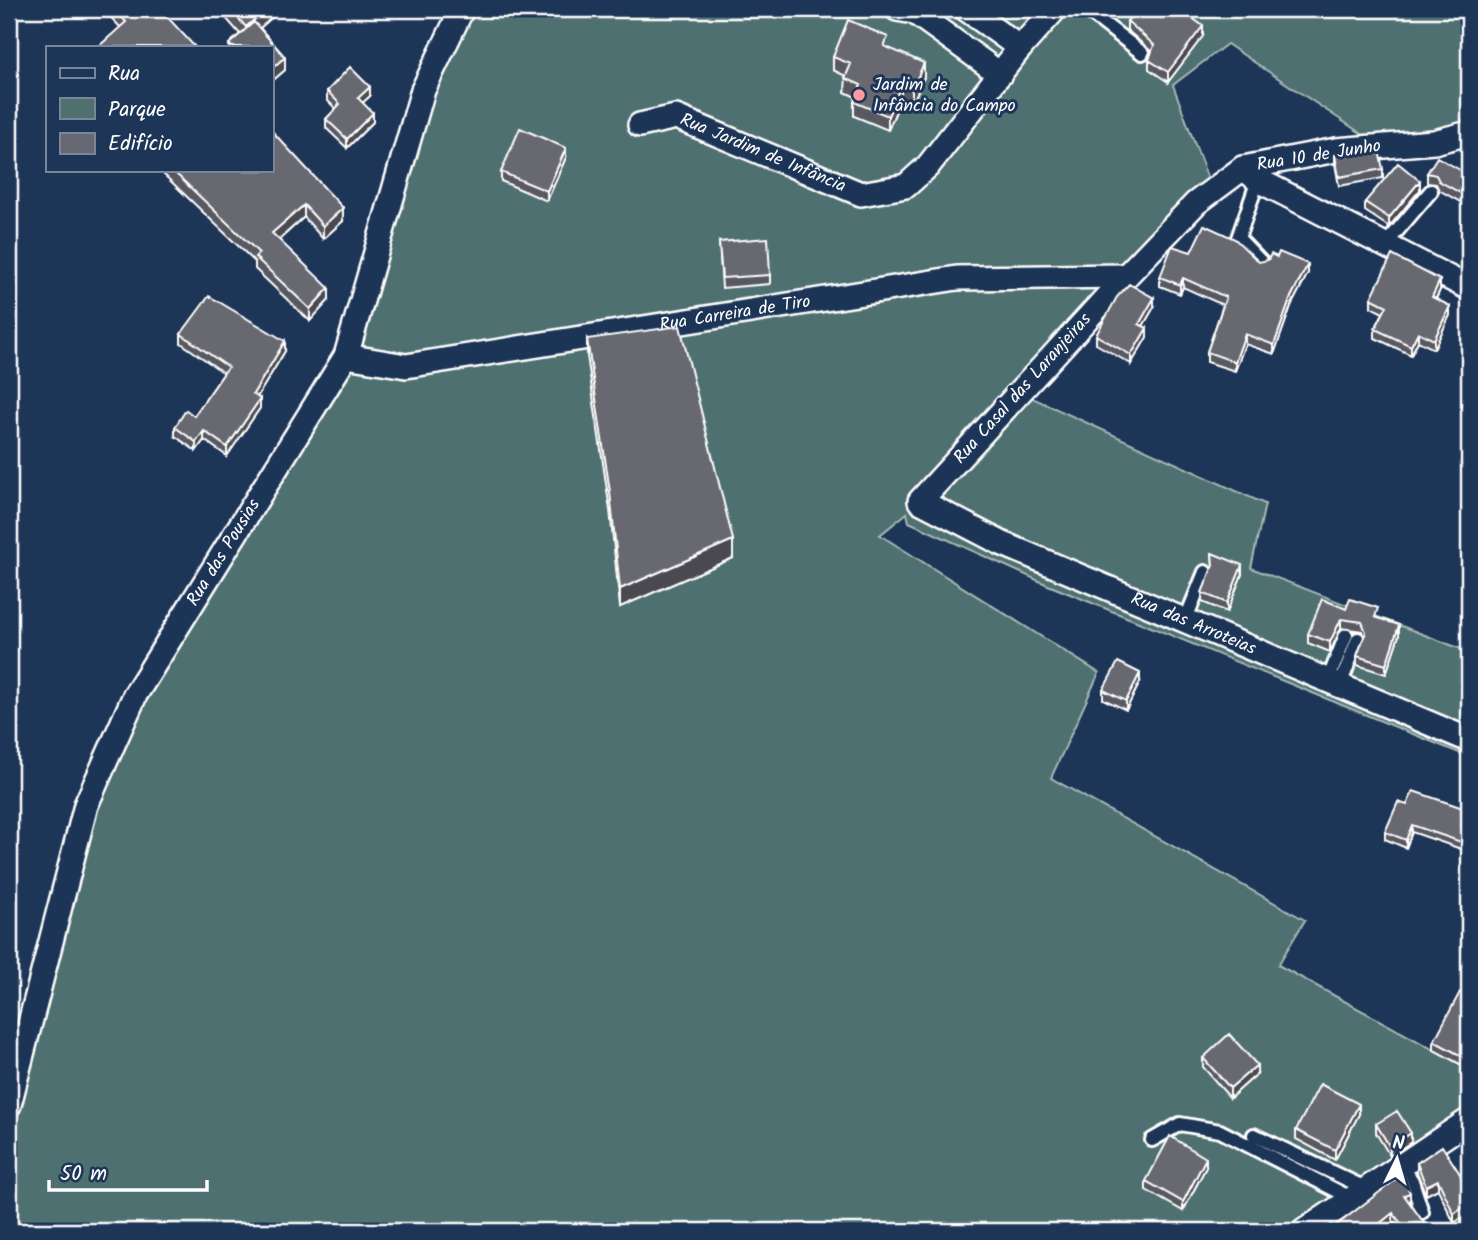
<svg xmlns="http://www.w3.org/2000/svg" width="1478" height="1240" font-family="Kalam,sans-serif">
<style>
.green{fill:#50706f;stroke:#a8b8b7;stroke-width:2}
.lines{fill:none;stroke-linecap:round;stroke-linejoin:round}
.lane-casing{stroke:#fff;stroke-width:18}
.street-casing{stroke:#fff;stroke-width:28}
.lane{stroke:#1d3557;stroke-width:12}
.street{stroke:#1d3557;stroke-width:23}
.wall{fill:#595961;stroke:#fff;stroke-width:2}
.shaded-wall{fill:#48494f;stroke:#fff;stroke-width:2}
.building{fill:#676871;stroke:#fff;stroke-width:2}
.poi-dot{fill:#ff9aa2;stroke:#1d3557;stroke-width:2.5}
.labels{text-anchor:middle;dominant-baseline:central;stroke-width:6;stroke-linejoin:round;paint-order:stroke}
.poi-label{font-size:18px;fill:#fff;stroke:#1d3557;text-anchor:start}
.street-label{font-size:18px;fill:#fff;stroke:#1d3557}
</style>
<rect width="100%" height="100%" fill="#1d3557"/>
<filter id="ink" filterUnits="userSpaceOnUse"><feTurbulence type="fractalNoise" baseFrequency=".0143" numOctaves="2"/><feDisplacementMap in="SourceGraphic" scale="14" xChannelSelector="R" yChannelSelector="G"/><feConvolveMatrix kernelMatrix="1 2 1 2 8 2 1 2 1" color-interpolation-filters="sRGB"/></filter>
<g filter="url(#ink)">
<path class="green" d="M462,9H1469V133L1380,146L1227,44L1173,85L1212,190L1030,397L1265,504L1251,568L1469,652V757L1048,585L909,522L907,513L880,535L1099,673L1051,778L1305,920L1278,965L1469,1069V1120L1304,1231H9V1064L86,805L135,695L346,356Z"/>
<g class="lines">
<g class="lane-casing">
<path id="lane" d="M1085,9L1142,53
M1258,180L1238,238L1262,263
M1385,245L1431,191
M1185,621L1205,572
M1328,680L1346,635
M1340,685L1358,639
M1254,1135L1367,1189
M1152,1140L1180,1124L1220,1131L1353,1199
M1402,1165L1412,1181L1422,1212"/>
</g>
<g class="street-casing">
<g id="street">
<path d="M897,9L914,12L1000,74"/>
<path d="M966,9L1020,48"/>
<path id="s1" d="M640,125L676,117L861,194L906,186L928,166L1020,48L1055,9"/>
<path id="s2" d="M1469,133L1434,142L1336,150L1243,168L1196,203L1126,276L920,501L1001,543L1469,740"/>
<path d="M1243,168L1258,180L1469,288"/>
<path id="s3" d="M346,356L406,366L957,278L1126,276"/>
<path id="s4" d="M9,1105L86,805L135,695L346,356L423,90L462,9"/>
<path d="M1304,1231L1469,1120"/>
</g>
</g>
<use href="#lane" class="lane"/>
<use href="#street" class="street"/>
</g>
<path class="wall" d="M103,9H160L120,27Z
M218,9H277V13L260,28L285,57V70L271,82V47H229V44L240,34Z
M747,9H768V13Z
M1127,21L1203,36L1168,82L1149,69V60L1152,52L1127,30Z
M888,48L924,77L912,104L901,99L888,130L854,116V102L856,97L845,92L846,76L833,70V57Z
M327,91L370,96L362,103L373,122L347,148L326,128V119L336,109L327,100Z
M1335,155L1383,169V178L1339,186L1335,164Z
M566,157L547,201L501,181V172Z
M159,170H271L343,221L323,239L304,217L279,240L329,300L310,321L255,269V262Z
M1427,173L1469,175V199L1466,205L1439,190L1436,184L1427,183Z
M1420,190L1389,227L1365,211V202Z
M719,242L770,275V284L722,288Z
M1191,252L1259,262L1308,273L1291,306L1274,354L1245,344L1235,371L1207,362V352L1223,305L1183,287L1180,294L1160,286V277Z
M1440,290L1436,299L1450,315L1434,349L1418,341L1411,355L1375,338V329L1383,313L1371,307V298Z
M1154,307L1143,326L1147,337L1131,364L1096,344V335Z
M181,334L285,351L257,397L260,408L227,456L204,440L196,451L175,436V427L194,416L224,373L181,343Z
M587,339L733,558L620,607L610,510L587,356Z
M1212,553L1242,574L1227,612L1202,602V593L1213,567Z
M1346,609L1377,618L1399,635L1386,674L1357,665V656L1364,637L1362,631L1341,628L1330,652L1308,643V634Z
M1140,682L1126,710L1103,699V690Z
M1407,805L1469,810L1467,851L1412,832L1406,848L1385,839V832Z
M1469,996V1069L1434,1050V1041Z
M1203,1058L1257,1074L1230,1098L1203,1067Z
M1359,1114L1335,1160L1296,1139V1130Z
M1376,1124L1411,1142L1390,1156L1376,1133Z
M1417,1163L1460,1174L1454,1223L1438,1189L1426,1195L1417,1172Z
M1206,1167L1183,1211L1146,1190V1181Z
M1409,1202L1429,1231H1400L1393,1222L1334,1227Z"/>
<path class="shaded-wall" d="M266,9H277V13L246,40V27Z
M1203,26V36L1168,82V72Z
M285,57V70L271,82V69Z
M924,63V77L912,104V90Z
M901,85V99L888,130V116Z
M370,87V96L358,107V98Z
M373,113V122L347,148V139Z
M566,148V157L547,201V191Z
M1420,181V190L1389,227V218Z
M1469,190V199L1466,205V196Z
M304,205V217L272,246V233Z
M343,208V221L323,239V226Z
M1308,264V273L1291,306L1274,354V345L1291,297Z
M1183,278V287L1180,294V285Z
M1440,280V290L1432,306V297Z
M329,288V300L310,321V309Z
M1154,298V307L1139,333V324Z
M1450,306V315L1434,349V340Z
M1147,328V337L1131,364V355Z
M1418,332V341L1411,355V346Z
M1245,334V344L1235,371V362Z
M285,341V351L253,404V394Z
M260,399V408L227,456V447Z
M204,431V440L196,451V442Z
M733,540V558L620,607V589Z
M1242,565V574L1227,612V603Z
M1341,619V628L1330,652V642Z
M1399,625V635L1386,674V665Z
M1140,673V682L1126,710V701Z
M1412,825V832L1406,848V840Z
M1257,1065V1074L1230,1098V1088Z
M1359,1104V1114L1335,1160V1150Z
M1411,1133V1142L1390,1156V1147Z
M1206,1158V1167L1183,1211V1202Z
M1438,1180V1189L1426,1195V1186Z
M1410,1193V1202L1404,1205V1195Z
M1469,1203V1213L1454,1223V1214Z
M1393,1213V1222L1382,1231H1370Z"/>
<path class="building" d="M115,9H160L195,47H98L126,22Z
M230,9H266L246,27Z
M1137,9H1180L1203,26L1168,72L1149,60L1154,45L1127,21Z
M848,20L888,37L884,46L924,63L912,90L901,85L888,116L854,102L861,85L845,78L851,64L833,57Z
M254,22L285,57L271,69V47H232L229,44Z
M350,67L370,87L358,98L373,113L347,139L326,119L340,104L327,91Z
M520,128L566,148L547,191L501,172Z
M271,130L343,208L323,226L304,205L272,233L329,288L310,309L255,257L259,253L172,170H271Z
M1379,151L1383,169L1339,177L1335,155Z
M1437,157L1469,175V190L1466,196L1439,181L1436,175L1427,173Z
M1398,163L1420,181L1389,218L1365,202Z
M1204,225L1235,239L1259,262L1268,260L1271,254L1277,257L1279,252L1308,264L1291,297L1274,345L1245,334L1235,362L1207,352L1226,297L1183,278L1180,285L1160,277L1172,246L1191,252Z
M768,238L770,275L722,278L719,242Z
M1392,255L1440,280L1432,297L1450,306L1434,340L1418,332L1411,346L1375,329L1387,306L1371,298Z
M1129,284L1154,298L1139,324L1147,328L1131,355L1096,335L1117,297Z
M209,296L285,341L253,394L260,399L227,447L204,431L196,442L175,427L186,410L194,416L228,367L181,334Z
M680,326L733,540L620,589L610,492L587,339Z
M1212,553L1242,565L1227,603L1202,593L1213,565Z
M1322,599L1346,609L1350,599L1378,608L1375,617L1399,625L1386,665L1357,656L1366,632L1362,622L1341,619L1330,642L1308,634Z
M1118,662L1140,673L1126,701L1103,690Z
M1413,791L1469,810V837L1467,844L1412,825L1406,840L1385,832L1398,802L1407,805Z
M1460,992L1469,996V1060L1434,1041Z
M1229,1034L1257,1065L1230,1088L1203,1058Z
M1320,1084L1359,1104L1335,1150L1296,1130Z
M1397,1111L1411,1133L1390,1147L1376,1124Z
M1170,1136L1206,1158L1183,1202L1146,1181Z
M1442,1146L1460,1174L1469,1197V1203L1454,1214L1438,1180L1426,1186L1417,1163Z
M1403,1174L1410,1193L1404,1195L1429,1230L1427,1231H1407L1393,1213L1370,1231H1320L1332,1224L1334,1227Z
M1116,1226L1119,1231H1108Z"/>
</g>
<circle class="poi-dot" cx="859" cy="95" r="7"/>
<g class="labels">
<g class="poi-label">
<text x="873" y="85">Jardim de<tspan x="873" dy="21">Infância do Campo</tspan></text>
</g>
<g class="street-label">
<text stroke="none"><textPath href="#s1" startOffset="131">Rua Jardim de Infância</textPath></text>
<text transform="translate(1319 156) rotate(-9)">Rua 10 de Junho</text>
<text stroke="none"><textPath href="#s3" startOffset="394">Rua Carreira de Tiro</textPath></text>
<text transform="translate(1023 389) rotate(-48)">Rua Casal das Laranjeiras</text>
<text stroke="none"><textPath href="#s4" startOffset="598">Rua das Pousias</textPath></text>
<text stroke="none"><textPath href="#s2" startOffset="994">Rua das Arroteias</textPath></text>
</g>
</g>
<rect width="1478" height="1240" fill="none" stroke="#1d3557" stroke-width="35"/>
<rect x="18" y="18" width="1443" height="1205" fill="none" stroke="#fff" stroke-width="2.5" filter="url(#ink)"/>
<rect x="46" y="46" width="228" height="126" fill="#1d3557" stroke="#77869a" stroke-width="2"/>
<rect x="60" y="68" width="35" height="10" fill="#1d3557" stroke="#77869a" stroke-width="2"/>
<text x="108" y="80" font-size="21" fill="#ffffff">Rua</text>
<rect x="60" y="98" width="35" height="21" fill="#50706f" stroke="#77869a" stroke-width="2"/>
<text x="108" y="116" font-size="21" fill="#ffffff">Parque</text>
<rect x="60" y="133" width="35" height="21" fill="#676871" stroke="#77869a" stroke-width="2"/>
<text x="108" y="150" font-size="21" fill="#ffffff">Edifício</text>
<g transform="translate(1397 1159) rotate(5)" stroke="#1d3557" stroke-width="5" paint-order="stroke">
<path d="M0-5L12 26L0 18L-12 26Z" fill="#ffffff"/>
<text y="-10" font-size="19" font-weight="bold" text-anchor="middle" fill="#ffffff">N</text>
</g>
<path d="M49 1180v10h158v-10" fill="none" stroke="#ffffff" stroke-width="3.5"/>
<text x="60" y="1180" font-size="21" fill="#ffffff" stroke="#1d3557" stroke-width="5" paint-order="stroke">50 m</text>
</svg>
